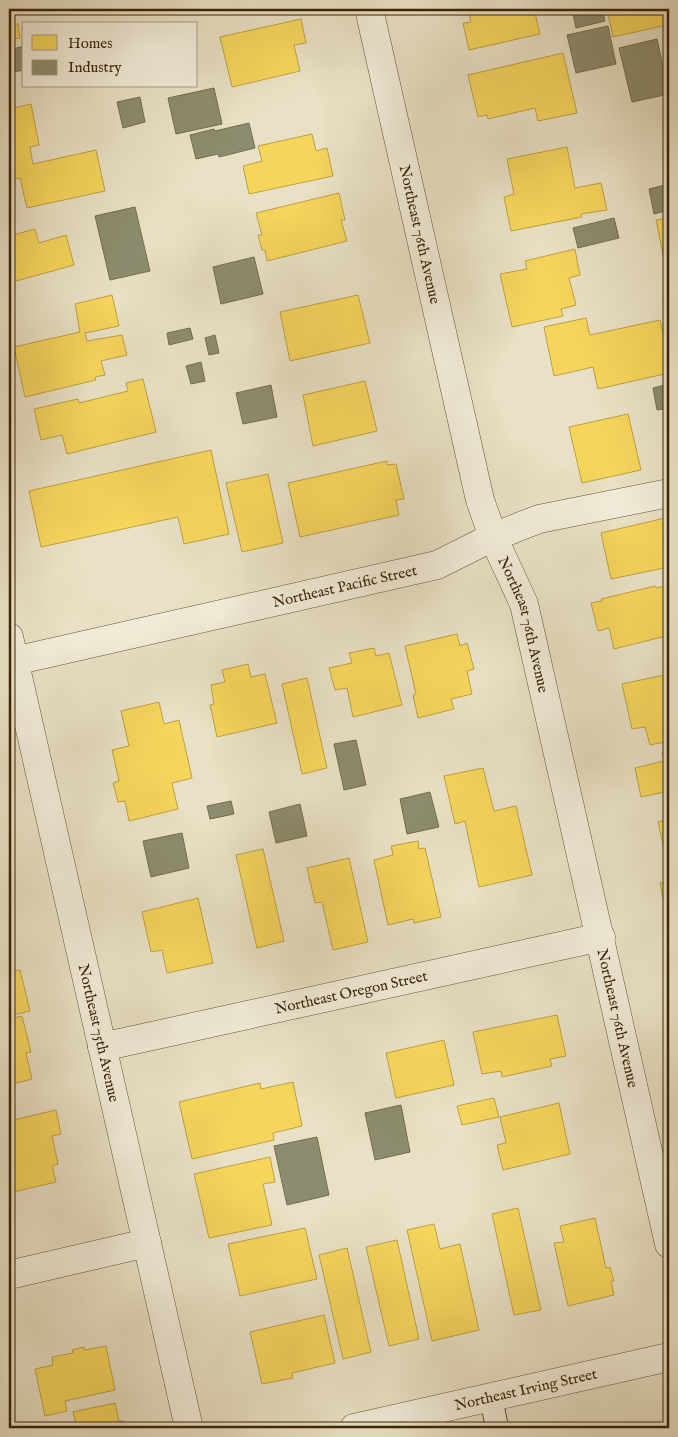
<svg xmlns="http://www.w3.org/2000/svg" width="678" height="1437" font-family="'IM FELL English',serif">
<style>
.homes{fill:#f6d55c;stroke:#bea042}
.industry{fill:#8c8c6e;stroke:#746d4f}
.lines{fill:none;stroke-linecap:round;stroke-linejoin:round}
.service-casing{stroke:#665336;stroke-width:24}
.minor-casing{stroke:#665336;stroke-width:29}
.service{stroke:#f1ecd9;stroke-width:22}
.minor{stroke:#f1ecd9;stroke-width:28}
.labels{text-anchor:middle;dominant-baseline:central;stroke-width:5;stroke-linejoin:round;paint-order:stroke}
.street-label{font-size:15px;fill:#3b2406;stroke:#f1ecd9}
</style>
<rect width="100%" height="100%" fill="#e9e1c5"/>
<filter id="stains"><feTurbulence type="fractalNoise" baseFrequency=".004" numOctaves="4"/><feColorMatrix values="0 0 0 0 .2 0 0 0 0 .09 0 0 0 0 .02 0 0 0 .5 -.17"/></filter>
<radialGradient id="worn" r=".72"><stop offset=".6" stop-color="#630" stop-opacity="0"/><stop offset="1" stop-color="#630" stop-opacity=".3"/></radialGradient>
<path class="homes" d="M468,9H534L540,34L469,50L463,23L471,22Z
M607,9H664L667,25L613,37Z
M9,17L11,26L18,24L20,38L9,40Z
M301,19L306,43L294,45L300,71L232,87L220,37Z
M563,53L577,113L538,121L535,108L488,119L487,115L478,117L468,75Z
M31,104L39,145L30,147L33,164L96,150L105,191L27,208L20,178L9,180V109Z
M312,134L316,151L327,148L333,176L249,194L243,166L262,161L258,146Z
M567,147L575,188L601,183L607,210L581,214L582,217L511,231L504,197L514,194L507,159Z
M339,193L345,220H341L347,241L267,261L265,250H262L258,235H262L256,213Z
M669,218V274H667L656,220Z
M35,229L39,243L66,235L74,265L9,283V236Z
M575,249L580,275L569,278L576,305L561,309L563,316L512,327L500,274L527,269L525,261Z
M112,295L119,326L85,333L87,341L122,335L127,355L101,361L105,375L95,377L96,380L25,397L14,347L80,332L75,304Z
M358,295L370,343L290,361L280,312Z
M586,318L590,335L660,320L669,360V373L598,389L593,367L554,376L544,327Z
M143,379L156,432L67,454L62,435L41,440L34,409L78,399L79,403L128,391L126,383Z
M365,381L377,431L313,446L303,395Z
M628,414L641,470L582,483L569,427Z
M211,450L229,534L184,544L178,517L41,547L29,491Z
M387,461V465L396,464L404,499L396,500L399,515L300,537L288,483Z
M268,474L283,543L242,552L226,483Z
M665,518L669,538V567L611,579L601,533Z
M655,586L656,588L666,586L669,599V632L666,633V636L614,649L609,628L598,631L591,603L602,601L601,599Z
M457,634L460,646L467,643L474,669L467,671L472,694L451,699L454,709L418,718L413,695L416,694L405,646Z
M374,648L376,656L389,653L402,705L353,717L347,688L335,690L329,668L352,663L349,653Z
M248,664L251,677L265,674L277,723L217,737L210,705L214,704L211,685L225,682L222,670Z
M669,674V741L650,745L645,727L632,729L622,684Z
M307,678L327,768L302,774L282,684Z
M159,702L164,724L179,720L192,778L172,783L178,809L129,821L125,801L118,802L113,783L119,781L112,750L129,746L121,711Z
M669,751V791L641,797L635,768L664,761L662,752Z
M483,768L494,811L516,806L532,875L479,887L465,821L455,824L444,776Z
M669,819V867H668L658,822Z
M418,841L419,849L425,848L441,917L414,923L413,919L388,925L374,860L393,855L391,846Z
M263,849L284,941L257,948L236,855Z
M349,858L368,942L333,950L322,902L315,903L307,868Z
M669,881V909L665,910L660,883Z
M198,898L213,963L167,973L162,950L151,952L142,912Z
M20,970L30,1011L9,1016V972Z
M557,1015L566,1056L550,1059L552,1066L502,1077L501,1071L482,1074L473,1032Z
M22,1016L31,1052L26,1053L32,1079L9,1085V1019Z
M444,1040L454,1085L396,1098L386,1053Z
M293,1082L302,1126L273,1133L274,1140L192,1159L179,1102L260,1083L261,1089Z
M494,1098L499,1117L462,1125L457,1106Z
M559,1103L570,1154L503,1170L497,1145L506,1143L500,1117Z
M56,1110L61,1134L52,1136L58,1164L52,1166L56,1182L9,1193V1121Z
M270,1157L275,1182L263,1184L272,1225L209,1238L194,1174Z
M518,1208L541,1310L514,1315L492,1214Z
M595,1218L606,1268L610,1267L614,1281H611L614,1295L568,1306L554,1243L564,1242L560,1226Z
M434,1224L440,1249L460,1244L479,1330L432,1341L407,1230Z
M305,1228L317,1279L240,1296L228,1244Z
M397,1240L419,1339L389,1346L366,1247Z
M347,1248L371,1352L343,1359L319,1255Z
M324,1315L335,1363L292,1373L293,1378L262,1384L250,1332Z
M106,1346L115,1390L65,1401L67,1411L45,1416L35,1369L53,1365L52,1357L73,1353L72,1350L84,1347V1350Z
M115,1403L119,1421H123L125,1428H77L73,1412Z"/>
<path class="industry" d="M572,9H602L605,21L576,28Z
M608,26L616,64L576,73L567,35Z
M657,39L669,94L632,102L619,48Z
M24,46V70L13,72L9,50Z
M214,88L222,124L176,134L168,98Z
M140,97L145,122L123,128L117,102Z
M249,123L255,148L219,157L218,154L196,159L190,135L214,129L215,131Z
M669,184V210L654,214L649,189Z
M135,207L150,271L110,280L95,216Z
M614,218L619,238L578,248L573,228Z
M254,257L263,294L221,304L213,267Z
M190,328L193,339L169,345L167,333Z
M215,335L219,353L209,355L205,338Z
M201,362L205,381L191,384L186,366Z
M669,384V408L657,410L653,388Z
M271,385L277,417L243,424L236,393Z
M356,740L366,785L344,790L334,744Z
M430,792L439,827L407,834L400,799Z
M231,801L234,814L210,819L207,806Z
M300,804L307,836L276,843L269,812Z
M182,833L189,868L151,877L143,841Z
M401,1105L410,1152L375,1160L365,1113Z
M317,1137L329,1195L287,1205L274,1146Z"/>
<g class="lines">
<g class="service-casing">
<path id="service" d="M491,1397L497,1428"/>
</g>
<g class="minor-casing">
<g id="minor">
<path id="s1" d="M369,9L480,500L493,537L524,604L669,1244"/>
<path id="s2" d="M9,637L189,1428"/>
<path id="s3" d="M14,661L437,565L493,537L539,519L669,493"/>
<path id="s4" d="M102,1047L601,937"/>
<path d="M9,1275L147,1243"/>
<path id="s5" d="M354,1428L669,1357"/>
</g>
</g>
<use href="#service" class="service"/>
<use href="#minor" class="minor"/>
</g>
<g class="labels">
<g class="street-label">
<text stroke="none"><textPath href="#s1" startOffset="231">Northeast 76th Avenue</textPath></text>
<text stroke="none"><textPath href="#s3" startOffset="339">Northeast Pacific Street</textPath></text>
<text stroke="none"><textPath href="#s1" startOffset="636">Northeast 76th Avenue</textPath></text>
<text stroke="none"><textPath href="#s4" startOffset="255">Northeast Oregon Street</textPath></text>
<text stroke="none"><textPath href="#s1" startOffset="1041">Northeast 76th Avenue</textPath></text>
<text stroke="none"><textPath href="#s2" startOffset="406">Northeast 75th Avenue</textPath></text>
<text stroke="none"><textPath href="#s5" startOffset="176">Northeast Irving Street</textPath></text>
</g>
</g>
<rect width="678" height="1437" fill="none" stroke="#e9e1c5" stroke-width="30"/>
<rect x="10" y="10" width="658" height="1417" fill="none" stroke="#3b2406" stroke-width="2.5"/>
<rect x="15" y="15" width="648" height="1407" fill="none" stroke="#3b2406"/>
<rect x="22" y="22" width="175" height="65" fill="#f1ecd9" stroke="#a89c85"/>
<rect x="32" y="35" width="25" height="15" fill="#f6d55c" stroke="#a89c85"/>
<text x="68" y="48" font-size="15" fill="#3b2406">Homes</text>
<rect x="32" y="60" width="25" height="15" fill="#8c8c6e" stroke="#a89c85"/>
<text x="68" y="72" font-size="15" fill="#3b2406">Industry</text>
<rect width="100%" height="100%" filter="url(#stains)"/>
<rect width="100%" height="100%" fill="url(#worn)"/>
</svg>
